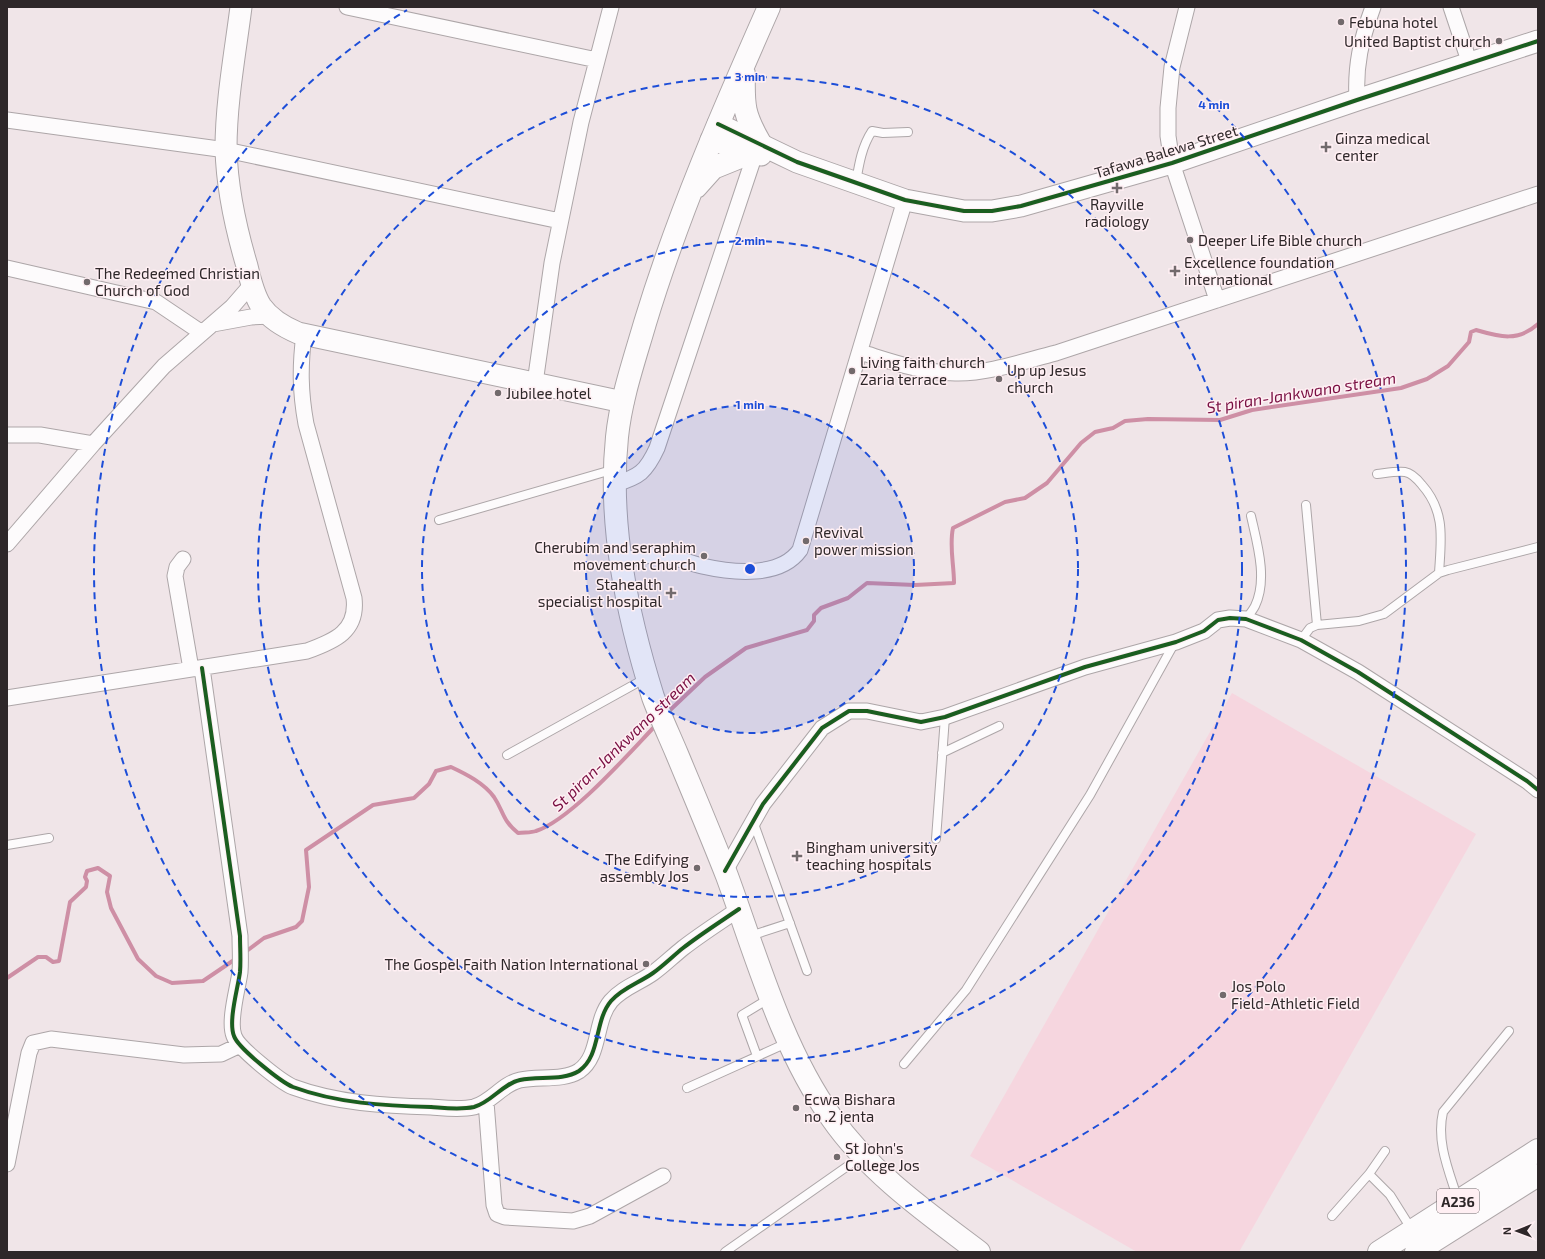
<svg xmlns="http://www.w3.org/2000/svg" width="1545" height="1259" font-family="'Exo 2',sans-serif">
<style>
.garden{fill:#f6d6df}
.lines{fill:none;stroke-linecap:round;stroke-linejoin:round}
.stream{stroke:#ce8fa5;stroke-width:4}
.lane-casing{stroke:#ada6a8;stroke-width:10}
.street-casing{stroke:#ada6a8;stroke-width:17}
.secondary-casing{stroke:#ada6a8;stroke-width:23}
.primary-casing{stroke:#ada6a8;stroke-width:24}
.highway-casing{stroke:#ada6a8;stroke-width:24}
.lane{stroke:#fdfbfc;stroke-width:8}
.street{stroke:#fdfbfc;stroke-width:15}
.secondary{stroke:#fdfbfc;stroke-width:21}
.primary{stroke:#fdfbfc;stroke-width:22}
.highway{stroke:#fdfbfc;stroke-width:22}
.cycleway-casing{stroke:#ffeff3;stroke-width:6}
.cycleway{stroke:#1b5e20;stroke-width:4}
.ring{fill:none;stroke:#1d4ed8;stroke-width:2;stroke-dasharray:7 5}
.poi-dot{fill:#726a6c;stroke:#ffeff3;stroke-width:1.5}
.labels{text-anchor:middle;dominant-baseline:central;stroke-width:3;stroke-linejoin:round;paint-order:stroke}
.shield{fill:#ffeff3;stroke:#6d6366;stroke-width:1}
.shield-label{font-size:14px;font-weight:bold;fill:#2e2729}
.poi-label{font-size:15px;fill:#2e2729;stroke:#ffeff3;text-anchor:start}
.street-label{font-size:15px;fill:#2e2729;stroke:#ffeff3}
.water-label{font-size:16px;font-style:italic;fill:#790f42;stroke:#ffeff3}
.centre{fill:#1d4ed8;stroke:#ffeff3;stroke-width:2}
.ring-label{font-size:12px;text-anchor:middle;font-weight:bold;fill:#1d4ed8;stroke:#ffeff3;stroke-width:3;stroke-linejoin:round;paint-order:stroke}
</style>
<rect width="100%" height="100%" fill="#f0e5e8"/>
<path class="garden" d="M1232,693L1476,834L1239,1252H1137L970,1156Z"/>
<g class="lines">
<path class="stream" d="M667,713L705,677L746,648L807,630L814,621V615L821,608L848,598L867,583L915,585L954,583C954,564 949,546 953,528L1005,502L1025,498L1047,483L1081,443L1095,432L1113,428L1125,421L1148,419L1220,420L1252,410L1401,388L1427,379L1448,366L1469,342L1471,332L1476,330C1500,337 1518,342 1538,324
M244,953L264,938L296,927L302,921L309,887L306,850L373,805L414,798L429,784L436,771L451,767C466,774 484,783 494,797C504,812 502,820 518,833C524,832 531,833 536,831C571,820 630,752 657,724
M7,978L38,957H46L53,962L59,961L70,902L86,887L87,881L85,877L87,871L98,868L110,876L107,892L111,908L138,959L156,976L172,983L203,981L237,958"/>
<g class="lane-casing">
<path id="lane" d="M856,182C859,164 862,146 872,131L883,133L908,132
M1377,474C1386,473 1397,471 1405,472C1412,473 1418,480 1422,485C1446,512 1441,540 1439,573
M1306,505L1317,625
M439,520L615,469
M1246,619C1249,615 1253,610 1255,606C1268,579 1257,543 1251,516
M1301,640L1310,628L1317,625L1359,621L1384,614L1439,573L1448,570L1538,547
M942,753L999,726
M507,755L646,678
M753,821L807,971
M936,839L945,717
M7,845L49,838
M750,936L790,923
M757,1056L742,1015L770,998
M904,1064L966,990L1090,795L1175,642
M687,1088L789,1042
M1369,1174L1390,1195L1412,1230
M1458,1200C1449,1171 1436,1142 1443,1112L1509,1031
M1332,1216L1369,1174L1385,1151
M725,1252L862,1156"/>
</g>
<g class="street-casing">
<path id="street" d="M347,7L597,60
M1187,7L1172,67L1168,108V136L1172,163L1217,300
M1451,7L1470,64
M1357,100C1355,65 1361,40 1373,7
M7,120L226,150L560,221
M7,268L156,302L202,333
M213,324L251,317L271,316
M860,352C890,361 922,373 955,373C988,374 1024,361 1056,353L1538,194
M535,383L552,263L581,122L611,7
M7,435H40L93,444
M615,484C639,477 646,472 657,448L755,154
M7,544L93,444L164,366L232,307L252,284
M183,559L177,567L175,576L191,669
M621,561C634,558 647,554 661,555C674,556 689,563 702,566C733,573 780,578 800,550L905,200
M202,668L240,936C240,948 241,960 240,972C238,988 228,1021 234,1036C238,1048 281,1082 293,1087C336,1103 385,1106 431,1107C445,1108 460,1110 474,1107C492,1102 502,1084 520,1080C539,1076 563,1081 579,1071C601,1056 594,1021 611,1001C622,988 639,983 653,973C663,966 673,956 683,948C701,934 720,922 739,909
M7,698L307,651C335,641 358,631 354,598L306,424C300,391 300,366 304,334
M725,871L763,804L822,728L849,711H867L921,722L945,717L1085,667L1176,642L1204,631L1218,620L1230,618L1246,619L1301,640L1358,672L1527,781L1538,790
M486,1102L494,1205L497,1214L505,1217L573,1221L590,1216L663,1176
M7,1164L29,1053L33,1043L51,1039L184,1055L221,1054L240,1045"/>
</g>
<g class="secondary-casing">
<path id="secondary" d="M241,7C235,54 226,102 226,149C227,188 236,229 247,266C250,279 254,295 261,306C270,319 284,327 298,333L623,402
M718,124L797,162L905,200L964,211H992L1021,206L1172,163L1357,100L1538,41
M711,140L761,155"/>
</g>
<g class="primary-casing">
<path id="primary" d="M769,7C723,111 678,214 645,323C634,361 621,398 617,437C608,524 627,614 653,697C660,716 669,735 677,754C694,795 711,835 727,876C756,955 782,1049 831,1117C869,1172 926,1212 979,1252
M744,74C743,106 744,115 760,143
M696,187L713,168L750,153"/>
</g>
<g class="highway-casing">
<path id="highway" d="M1379,1252L1538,1150
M1416,1252L1538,1175"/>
</g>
<use href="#lane" class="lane"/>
<use href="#street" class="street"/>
<use href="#secondary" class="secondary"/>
<use href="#primary" class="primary"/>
<use href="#highway" class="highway"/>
<g class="cycleway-casing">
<path id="cycleway" d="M718,124L797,162L905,200L964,211H992L1021,206L1172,163L1357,100L1538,41
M202,668L240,936C240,948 241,960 240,972C238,988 228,1021 234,1036C238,1048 281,1082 293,1087C336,1103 385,1106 431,1107C445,1108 460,1110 474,1107C492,1102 502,1084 520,1080C539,1076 563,1081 579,1071C601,1056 594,1021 611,1001C622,988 639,983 653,973C663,966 673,956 683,948C701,934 720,922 739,909
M725,871L763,804L822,728L849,711H867L921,722L945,717L1085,667L1176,642L1204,631L1218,620L1230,618L1246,619L1301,640L1358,672L1527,781L1538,790"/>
</g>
<use href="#cycleway" class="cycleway"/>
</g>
<circle cx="750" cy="569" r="164" fill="#1d4ed8" fill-opacity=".12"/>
<g class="ring">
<circle cx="750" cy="569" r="164"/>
<circle cx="750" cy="569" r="328"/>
<circle cx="750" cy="569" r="492"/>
<path d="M1093 10A656 656 0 1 1 407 10"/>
</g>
<g class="poi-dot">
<circle cx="1341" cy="22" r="4"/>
<circle cx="1499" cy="41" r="4"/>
<path d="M1324 141h4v4h4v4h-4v4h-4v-4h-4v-4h4z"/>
<path d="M1115 182h4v4h4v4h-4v4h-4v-4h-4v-4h4z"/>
<circle cx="1190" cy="240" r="4"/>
<path d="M1173 265h4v4h4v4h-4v4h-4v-4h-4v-4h4z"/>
<circle cx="87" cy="282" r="4"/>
<circle cx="852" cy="371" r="4"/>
<circle cx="999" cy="379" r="4"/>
<circle cx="498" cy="393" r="4"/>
<circle cx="806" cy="541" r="4"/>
<circle cx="704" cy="556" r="4"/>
<path d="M669 587h4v4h4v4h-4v4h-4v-4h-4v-4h4z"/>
<path d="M795 850h4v4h4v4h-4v4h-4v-4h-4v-4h4z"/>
<circle cx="697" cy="868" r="4"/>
<circle cx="646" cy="964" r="4"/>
<circle cx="1223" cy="995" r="4"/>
<circle cx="796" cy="1108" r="4"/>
<circle cx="837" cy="1157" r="4"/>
</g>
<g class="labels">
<rect class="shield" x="1437" y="1189" width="42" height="24" rx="3"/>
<g class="shield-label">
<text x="1458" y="1201">A236</text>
</g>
<g class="poi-label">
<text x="1349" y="22">Febuna hotel</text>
<text x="1491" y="41" text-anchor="end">United Baptist church</text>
<text x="1335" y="138">Ginza medical<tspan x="1335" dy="17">center</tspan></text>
<text x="1117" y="204" text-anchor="middle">Rayville<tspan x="1117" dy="17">radiology</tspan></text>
<text x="1198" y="240">Deeper Life Bible church</text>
<text x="1184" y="262">Excellence foundation<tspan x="1184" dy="17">international</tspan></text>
<text x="95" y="273">The Redeemed Christian<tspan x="95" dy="17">Church of God</tspan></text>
<text x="860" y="362">Living faith church<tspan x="860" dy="17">Zaria terrace</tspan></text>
<text x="1007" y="370">Up up Jesus<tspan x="1007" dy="17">church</tspan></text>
<text x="506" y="393">Jubilee hotel</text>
<text x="814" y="532">Revival<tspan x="814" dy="17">power mission</tspan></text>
<text x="696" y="547" text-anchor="end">Cherubim and seraphim<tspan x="696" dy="17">movement church</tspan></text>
<text x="662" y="584" text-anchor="end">Stahealth<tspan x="662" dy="17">specialist hospital</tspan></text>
<text x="806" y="847">Bingham university<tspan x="806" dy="17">teaching hospitals</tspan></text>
<text x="689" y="859" text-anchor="end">The Edifying<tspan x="689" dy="17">assembly Jos</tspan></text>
<text x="638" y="964" text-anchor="end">The Gospel Faith Nation International</text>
<text x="1231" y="986">Jos Polo<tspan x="1231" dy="17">Field-Athletic Field</tspan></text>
<text x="804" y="1099">Ecwa Bishara<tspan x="804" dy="17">no .2 jenta</tspan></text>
<text x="845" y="1148">St John's<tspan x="845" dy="17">College Jos</tspan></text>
</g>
<g class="street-label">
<text transform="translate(1166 151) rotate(-17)">Tafawa Balewa Street</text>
</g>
<g class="water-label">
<text transform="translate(1301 392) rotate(-9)">St piran-Jankwano stream</text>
<text transform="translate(623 741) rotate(-44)">St piran-Jankwano stream</text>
</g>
</g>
<circle cx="750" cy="569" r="6" class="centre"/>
<g class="ring-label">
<text x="750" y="81">3 min</text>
<text x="1214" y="109">4 min</text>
<text x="750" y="245">2 min</text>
<text x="750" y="409">1 min</text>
</g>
<rect width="1545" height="1259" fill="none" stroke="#2e2729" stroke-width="16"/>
<g transform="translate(1517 1231) rotate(269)" stroke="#ffeff3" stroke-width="3" paint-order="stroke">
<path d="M0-3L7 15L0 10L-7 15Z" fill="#2e2729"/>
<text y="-6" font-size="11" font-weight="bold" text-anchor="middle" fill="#2e2729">N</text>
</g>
</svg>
